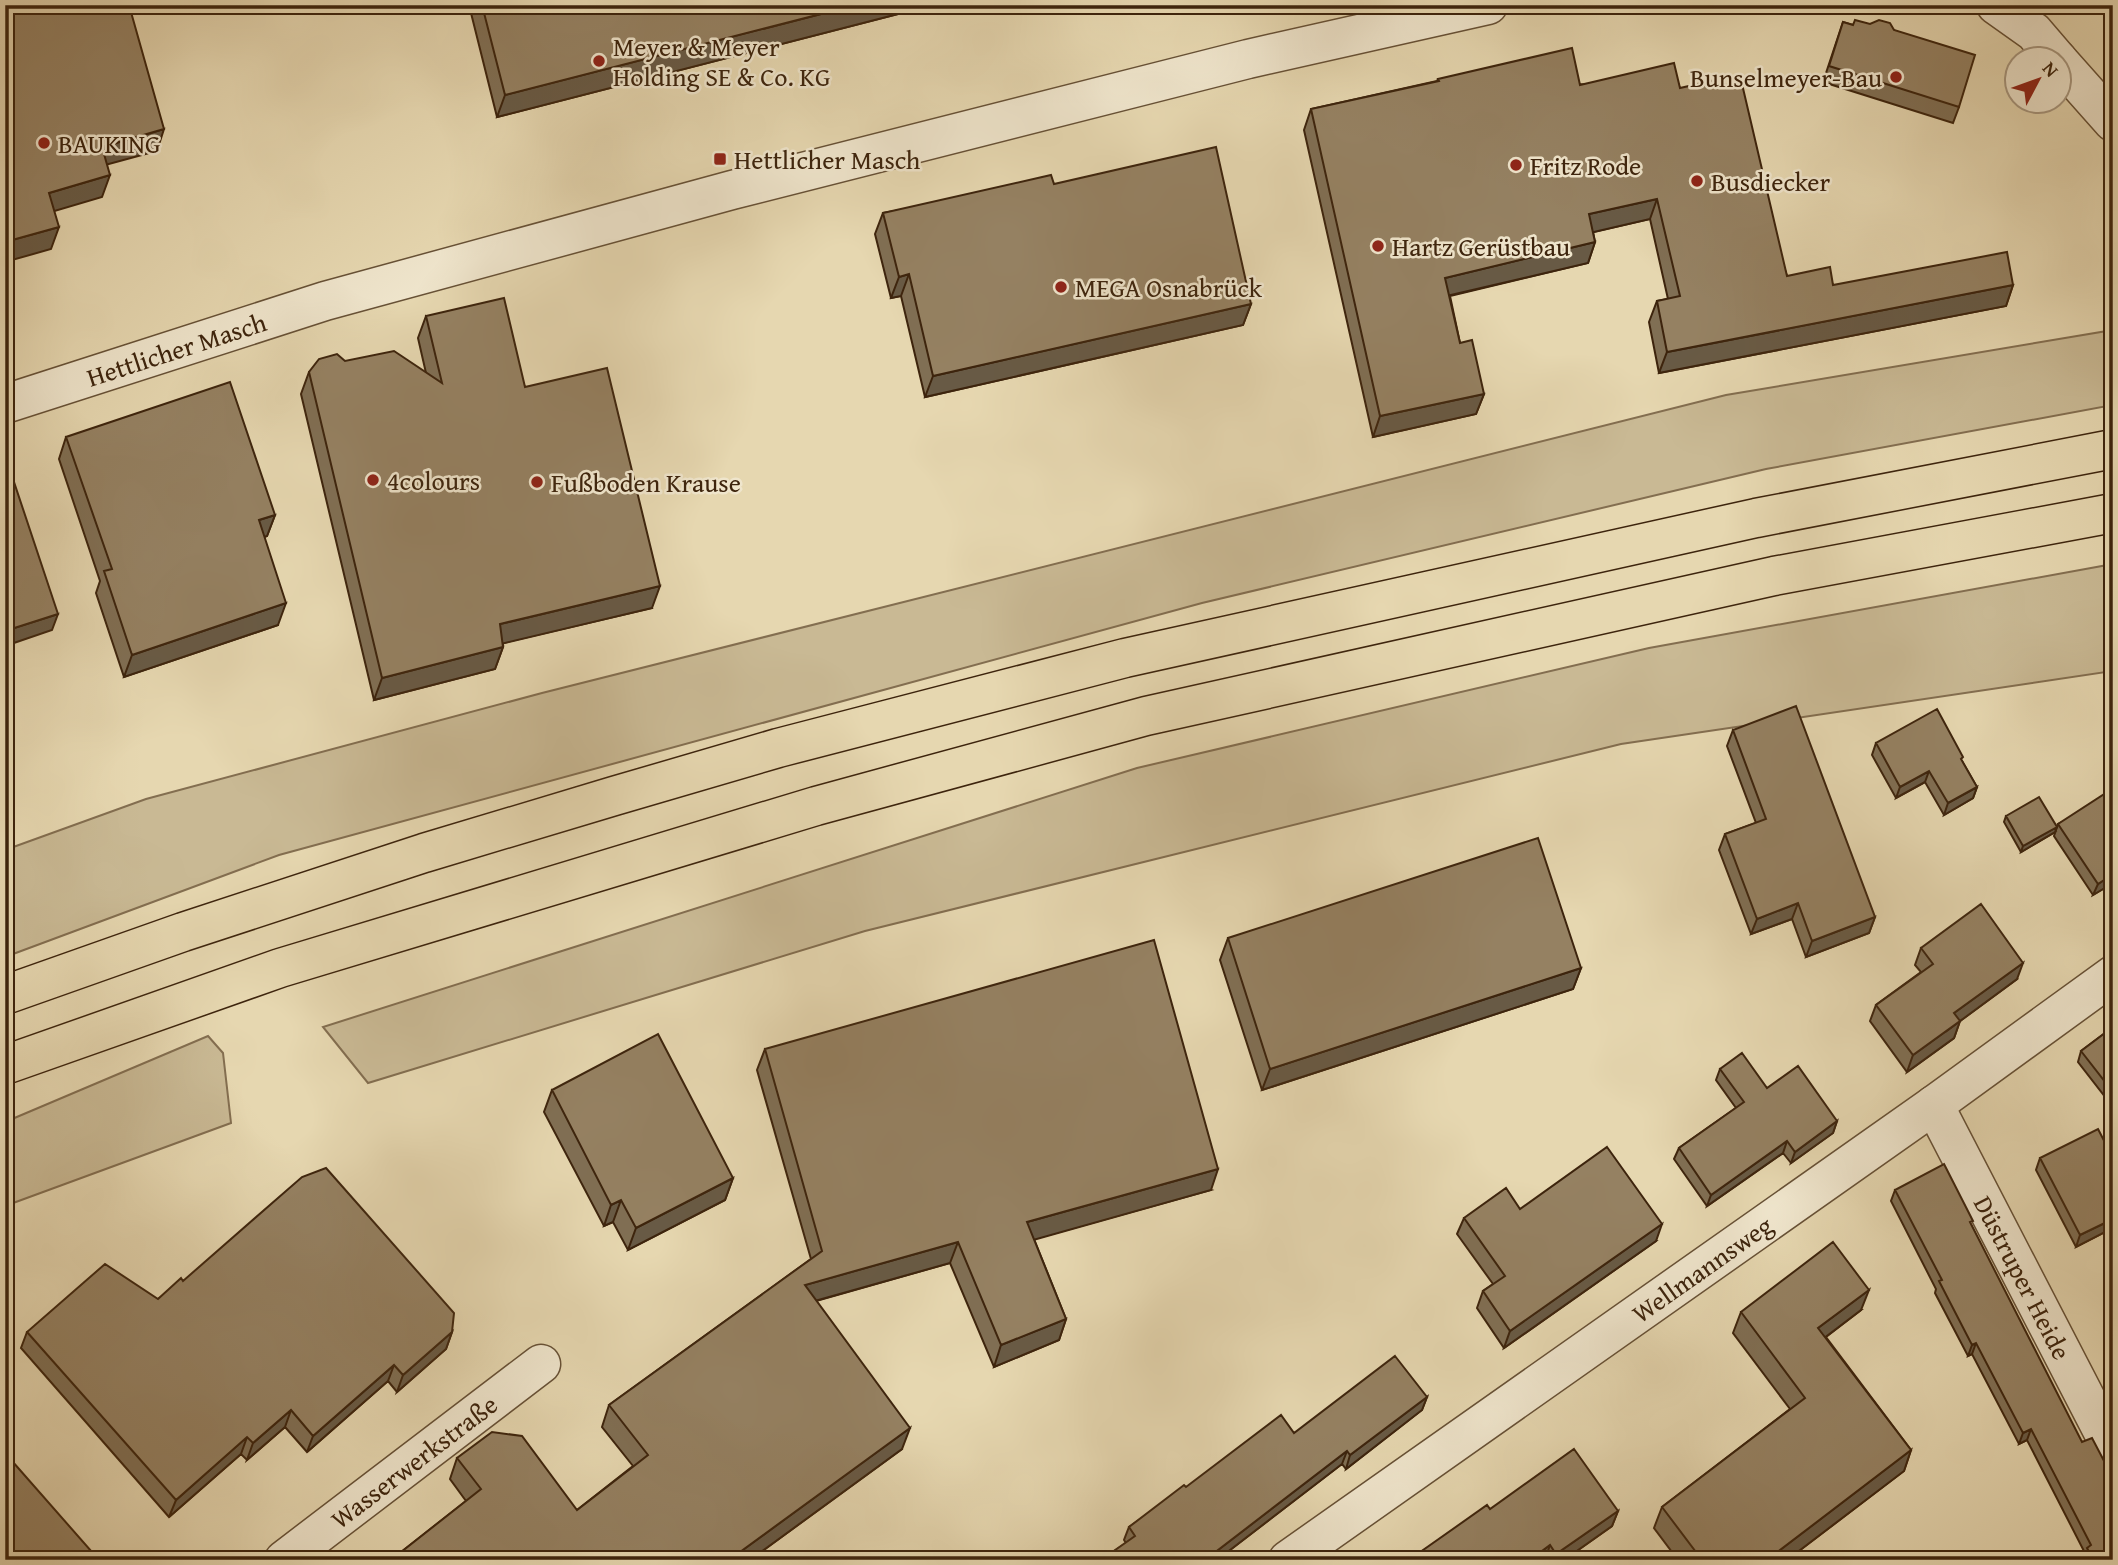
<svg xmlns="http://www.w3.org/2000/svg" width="2118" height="1565" font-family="'Gentium Book Plus',serif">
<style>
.green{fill:#c9b994;stroke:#836e50;stroke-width:2}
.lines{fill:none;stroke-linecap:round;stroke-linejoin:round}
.minor-casing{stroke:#675136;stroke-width:41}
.highway-casing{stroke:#3d240d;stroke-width:41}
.minor{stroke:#efe5cc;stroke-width:38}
.highway{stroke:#e6d7b0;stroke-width:38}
.wall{fill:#806f54;stroke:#3d240d;stroke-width:2}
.shaded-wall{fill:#685a45;stroke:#3d240d;stroke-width:2}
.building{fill:#958162;stroke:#3d240d;stroke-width:2}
.poi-dot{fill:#8f2418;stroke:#efe5cc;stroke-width:2.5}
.labels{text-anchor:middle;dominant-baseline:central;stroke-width:5;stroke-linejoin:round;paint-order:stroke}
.poi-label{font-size:26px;fill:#3d240d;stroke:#efe5cc;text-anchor:start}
.street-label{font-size:26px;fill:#3d240d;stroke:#efe5cc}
</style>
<rect width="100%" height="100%" fill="#e6d7b0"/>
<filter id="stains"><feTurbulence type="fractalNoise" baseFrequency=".00286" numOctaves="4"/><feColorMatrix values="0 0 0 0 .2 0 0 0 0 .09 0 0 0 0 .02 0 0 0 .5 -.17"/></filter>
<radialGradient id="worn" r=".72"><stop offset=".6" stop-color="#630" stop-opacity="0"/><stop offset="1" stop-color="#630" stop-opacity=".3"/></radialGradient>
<path class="green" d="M2113,330V405L1766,469L1202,603L279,855L5,957V850L146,799L542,693L1726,395Z
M2113,564V671L1621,744L865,931L368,1083L323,1027L1137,768L1649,648Z
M208,1036L223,1053L231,1123L5,1206V1122Z"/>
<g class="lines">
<g class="minor-casing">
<g id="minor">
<path d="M1996,5L2034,32L2058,60"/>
<path d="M2058,60L2113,122"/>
<path id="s1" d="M5,404L325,301L732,190L1248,59L1488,5"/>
<path id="s2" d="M1934,1105L2113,1451"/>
<path id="s3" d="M284,1560L541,1364"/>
<path id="s4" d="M1288,1560L1934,1105L2113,975"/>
</g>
</g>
<g class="highway-casing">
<path id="highway" d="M5,995L183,932L424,853L614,796L778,748L1125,658L1756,518L2113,449
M5,1065L280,968L816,806L1146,716L1774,576L2113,513"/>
</g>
<use href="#minor" class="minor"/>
<use href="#highway" class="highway"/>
</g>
<path class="wall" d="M469,5H933L497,117Z
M1843,22L1853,25L1870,24L1894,30L1959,107L1953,123L1823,82Z
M1438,79L1680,88H1726L1787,276L1833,285H2013L2006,306L1659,373L1649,322L1657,301L1668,299L1650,219L1593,232L1595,242L1588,263L1450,296L1460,343L1484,394L1476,414L1373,437L1304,130L1311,109L1437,81Z
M1054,184L1251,304L1243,325L925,397L901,296L891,298L875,234L883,213Z
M426,316L525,387L652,608L503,643V647L495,669L374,700L301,394L309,372L345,361L426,373L418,338Z
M66,437L275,515L267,536L264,537L278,625L124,677L96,593L100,581L59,459Z
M1733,730L1875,917L1869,933L1806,957L1792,919L1751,934L1719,850L1725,834L1756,823L1727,746Z
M1876,743L1962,761L1977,787L1973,798L1944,815L1925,782L1896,798L1872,755Z
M2113,798V883L2093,895L2054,836L2058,824Z
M2006,816L2055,832L2021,852L2004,822Z
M1228,938L1581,968L1573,989L1262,1090L1220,960Z
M1921,948L2017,979L1960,1021L1954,1038L1907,1072L1870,1021L1876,1005L1921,972L1915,965Z
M2113,1027V1107L2078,1062L2081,1051Z
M765,1049L1211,1190L1034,1239L1066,1319L1059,1340L994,1367L950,1263L816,1301L902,1449L750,1560H391L466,1501L450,1479L457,1458L577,1510L633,1466L602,1427L609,1405L811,1259L757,1070Z
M1720,1069L1767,1088L1837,1121L1833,1133L1791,1163L1783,1153L1707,1206L1674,1159L1679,1148L1736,1108L1716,1080Z
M552,1090L733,1178L725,1200L628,1250L613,1222L604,1226L544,1112Z
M2040,1158H2113V1228L2076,1247L2036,1170Z
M1895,1190L1971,1225L2113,1560H2083L2085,1553L2027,1440L2019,1444L1972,1354L1968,1356L1935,1293L1936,1289L1891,1201Z
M1464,1218L1656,1241L1504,1348L1477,1308L1483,1291L1493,1284L1457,1234Z
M183,1281L452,1332L446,1349L397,1392L388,1381L307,1452L285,1427L247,1460L241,1454L169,1517L21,1348L27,1332L158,1299Z
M1861,1310L1826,1337L1911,1450L1904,1471L1787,1560H1678L1654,1528L1662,1507L1790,1409L1733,1333L1741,1312Z
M1427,1397L1422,1410L1346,1469L1342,1464L1217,1560H1101L1126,1543L1124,1540L1129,1527L1186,1487L1294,1433Z
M1490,1509L1618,1511L1612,1526L1564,1560H1414L1416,1555Z"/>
<path class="shaded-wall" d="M856,5H933L497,117L505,95Z
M164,129L157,151L94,168L102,147Z
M110,175L102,197L41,215L49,193Z
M1657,199L1650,219L1581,235L1589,214Z
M59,227L51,249L5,262V242Z
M1595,242L1588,263L1438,298L1445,278Z
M909,274L901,296L891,298L899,277Z
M2013,285L2006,306L1659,373L1667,352Z
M1251,304L1243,325L925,397L933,376Z
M1484,394L1476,414L1373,437L1380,416Z
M275,515L267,536L251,542L259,520Z
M660,586L652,608L492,646L500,624Z
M286,603L278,625L124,677L132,655Z
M58,614L52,630L5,646V631Z
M503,647L495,669L374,700L382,678Z
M1929,771L1925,782L1896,798L1900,787Z
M1977,787L1973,798L1944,815L1948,803Z
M2057,827L2055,832L2021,852L2023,846Z
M2113,874V883L2093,895L2098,884Z
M1798,903L1792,919L1751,934L1757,919Z
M1875,917L1869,933L1806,957L1812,941Z
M2023,963L2017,979L1948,1030L1954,1013Z
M1581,968L1573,989L1262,1090L1270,1069Z
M1960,1021L1954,1038L1907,1072L1913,1055Z
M1837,1121L1833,1133L1791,1163L1795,1152Z
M1787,1141L1783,1153L1707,1206L1711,1195Z
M1218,1169L1211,1190L1019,1244L1027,1222Z
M733,1178L725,1200L628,1250L636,1228Z
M621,1200L613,1222L604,1226L611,1205Z
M2113,1219V1228L2076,1247L2080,1235Z
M1662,1224L1656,1241L1504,1348L1510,1331Z
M958,1242L950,1263L797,1306L805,1285Z
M1869,1290L1861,1310L1811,1348L1818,1328Z
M1066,1319L1059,1340L994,1367L1001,1345Z
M452,1332L446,1349L397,1392L403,1375Z
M1976,1343L1972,1354L1968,1356L1972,1345Z
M394,1365L388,1381L307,1452L313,1436Z
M1427,1397L1422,1410L1346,1469L1350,1455Z
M291,1410L285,1427L247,1460L253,1443Z
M910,1428L902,1449L750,1560H729Z
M2031,1429L2027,1440L2019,1444L2023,1433Z
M247,1437L241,1454L169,1517L176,1500Z
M1911,1450L1904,1471L1787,1560H1767Z
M1347,1451L1342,1464L1217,1560H1205Z
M1618,1511L1612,1526L1564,1560H1554L1556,1554Z
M1550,1545L1545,1560H1530Z"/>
<path class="building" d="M5,5H129L164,129L102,147L110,175L49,193L59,227L5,242Z
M482,5H856L505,95Z
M1855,20L1870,24L1879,20L1890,23L1894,30L1975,55L1959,107L1829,66L1843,22L1853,25Z
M1572,48L1580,85L1674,63L1680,88L1724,78L1726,88L1742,84L1787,276L1830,267L1833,285L2007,252L2013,285L1667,352L1657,301L1680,296L1657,199L1589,214L1595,242L1445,278L1460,343L1472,340L1484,394L1380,416L1311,109L1439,81L1438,79Z
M1216,147L1251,304L933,376L909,274L899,277L883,213L1051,175L1054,184Z
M504,298L525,387L607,368L660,586L500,624L503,647L382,678L309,372L319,359L337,354L345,361L394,351L442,383L426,316Z
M230,382L275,515L259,520L286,603L132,655L104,571L112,569L66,437Z
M5,458H6L58,614L5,631Z
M1796,706L1875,917L1812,941L1798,903L1757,919L1725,834L1766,819L1733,730Z
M1937,709L1963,757L1961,759L1977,787L1948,803L1929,771L1900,787L1876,743Z
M2109,791L2113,798V874L2098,884L2058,824Z
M2039,797L2057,827L2023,846L2006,816Z
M1538,838L1581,968L1270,1069L1228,938Z
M1981,904L2023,963L1954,1013L1960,1021L1913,1055L1876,1005L1933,964L1921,948Z
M1154,940L1218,1169L1027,1222L1066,1319L1001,1345L958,1242L805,1285L910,1428L729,1560L728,1558L726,1560H391L481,1489L457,1458L492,1432L522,1436L577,1510L648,1455L609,1405L822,1251L765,1049Z
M2113,1027V1092L2081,1051Z
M658,1034L733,1178L636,1228L621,1200L611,1205L552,1090Z
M1742,1053L1767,1088L1798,1066L1837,1121L1795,1152L1787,1141L1711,1195L1679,1148L1744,1102L1720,1069Z
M2098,1129L2113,1158V1219L2080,1235L2040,1158Z
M1607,1147L1662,1224L1510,1331L1483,1291L1505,1276L1464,1218L1506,1188L1520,1209Z
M1944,1164L1973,1221L1970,1222L2082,1442L2092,1438L2113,1478V1560H2093L2087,1548L2091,1545L2031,1429L2023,1433L1976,1343L1972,1345L1939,1281L1942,1280L1895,1190Z
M326,1168L454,1313L452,1332L403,1375L394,1365L313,1436L291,1410L253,1443L247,1437L176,1500L27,1332L105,1264L158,1299L181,1278L183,1281L302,1177Z
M1833,1242L1869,1290L1818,1328L1911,1450L1767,1560H1702L1662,1507L1805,1398L1741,1312Z
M1395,1356L1427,1397L1350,1455L1347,1451L1205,1560H1101L1135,1536L1129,1527L1184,1485L1186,1487L1281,1415L1294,1433Z
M1574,1449L1618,1511L1556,1554L1550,1545L1530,1560H1419L1416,1555L1487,1505L1490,1509Z
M5,1453L99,1560H5Z"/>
<g class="poi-dot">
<circle cx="599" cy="61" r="7"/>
<circle cx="1896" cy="77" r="7"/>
<circle cx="44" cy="143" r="7"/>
<rect x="713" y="152" width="14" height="14" rx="3.5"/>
<circle cx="1516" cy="165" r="7"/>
<circle cx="1697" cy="181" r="7"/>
<circle cx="1378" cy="246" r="7"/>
<circle cx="1061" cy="287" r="7"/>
<circle cx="373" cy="480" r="7"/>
<circle cx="537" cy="482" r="7"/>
</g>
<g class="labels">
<g class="poi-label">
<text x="613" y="46">Meyer &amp; Meyer<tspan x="613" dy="30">Holding SE &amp; Co. KG</tspan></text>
<text x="1882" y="77" text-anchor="end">Bunselmeyer-Bau</text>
<text x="58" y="143">BAUKING</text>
<text x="734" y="159">Hettlicher Masch</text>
<text x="1530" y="165">Fritz Rode</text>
<text x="1711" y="181">Busdiecker</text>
<text x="1392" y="246">Hartz Gerüstbau</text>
<text x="1075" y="287">MEGA Osnabrück</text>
<text x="387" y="480">4colours</text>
<text x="551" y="482">Fußboden Krause</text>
</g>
<g class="street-label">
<text stroke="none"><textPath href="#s1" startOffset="180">Hettlicher Masch</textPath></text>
<text stroke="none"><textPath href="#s4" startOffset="506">Wellmannsweg</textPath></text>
<text stroke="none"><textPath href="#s2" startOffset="194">Düstruper Heide</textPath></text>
<text stroke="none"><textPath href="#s3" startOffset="163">Wasserwerkstraße</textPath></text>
</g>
</g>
<rect width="2118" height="1565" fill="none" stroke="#e6d7b0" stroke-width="28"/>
<rect x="7" y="7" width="2104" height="1551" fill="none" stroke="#3d240d" stroke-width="3.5"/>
<rect x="14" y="14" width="2090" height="1537" fill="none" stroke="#3d240d" stroke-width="2"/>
<g transform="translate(2038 80) rotate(49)"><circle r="33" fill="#efe5cc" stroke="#a89880" stroke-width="2"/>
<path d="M0-5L12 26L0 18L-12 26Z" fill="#8f2418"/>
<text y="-10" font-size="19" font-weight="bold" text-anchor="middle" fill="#3d240d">N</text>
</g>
<rect width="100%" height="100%" filter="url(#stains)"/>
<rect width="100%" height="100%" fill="url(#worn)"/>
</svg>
